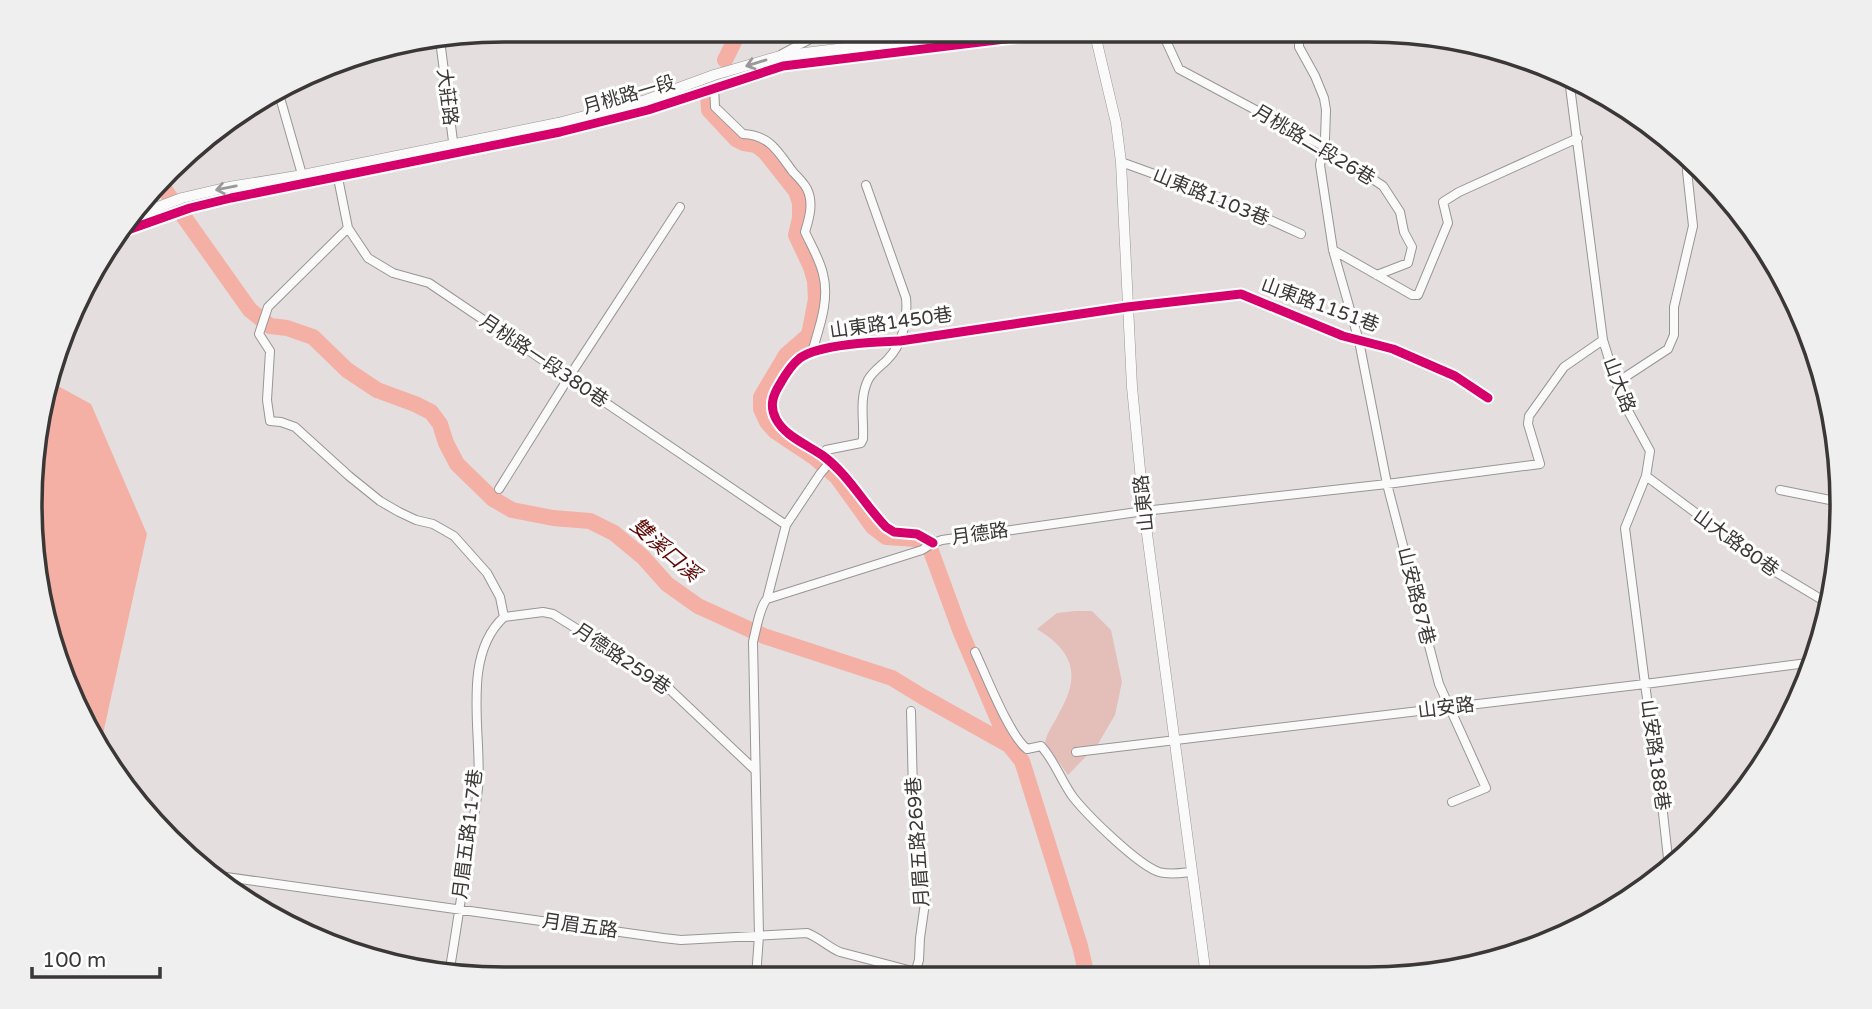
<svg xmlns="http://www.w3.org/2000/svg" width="1872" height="1009" font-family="'Varela Round','Noto Sans TC',sans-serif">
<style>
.green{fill:#e4bfb9}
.water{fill:#f4b0a5}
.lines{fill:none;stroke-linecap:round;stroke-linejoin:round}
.river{stroke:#f4b0a5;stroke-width:16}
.minor-casing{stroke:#989594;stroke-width:10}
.tertiary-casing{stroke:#989594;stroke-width:11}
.minor{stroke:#fbfafa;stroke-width:8}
.tertiary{stroke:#fbfafa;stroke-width:10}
.cycleway-casing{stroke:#fff;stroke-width:13}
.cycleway{stroke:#d6006c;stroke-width:9}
.oneway{stroke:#9a9898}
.labels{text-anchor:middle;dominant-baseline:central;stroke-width:6;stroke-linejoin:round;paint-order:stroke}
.street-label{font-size:19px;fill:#3a3736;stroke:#fff}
.water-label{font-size:21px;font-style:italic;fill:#5c0602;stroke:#fff}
.rim{fill:none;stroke:#3a3736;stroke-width:3.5}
</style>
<rect width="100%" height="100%" fill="#e4dfde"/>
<path class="green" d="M1076,611H1092L1111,630L1122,682L1115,715L1098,744L1068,775L1045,743C1047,731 1054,724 1059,713C1081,675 1074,652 1037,629L1057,613Z"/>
<path class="water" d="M47,380L91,404L147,534L101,743L66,687L31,536Z"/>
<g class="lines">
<path class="river" d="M725,60L740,30
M708,96L709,110L736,139L744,143L756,145L765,152L796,191L800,203V218L796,235L811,267L815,281L816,299L809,335L786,355L761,397V409L767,422L775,431L814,457L837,477L873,527L886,537L916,539L924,543L931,551L960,630L1009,745
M162,186L250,310L270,326L287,328L313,337L347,370L377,390L415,404L431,412L440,424L446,443L457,464L493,499L512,510L553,518L590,521L614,533L643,557L667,584L698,606L764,636L892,678L923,697L1009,745L1022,761L1080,946L1087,976"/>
<g class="minor-casing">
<path id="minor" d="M1161,30L1179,69L1323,146L1383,186L1400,212L1404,232L1412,247L1408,263L1377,275
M1299,31V47L1315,76L1324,98L1326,110L1325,139L1320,165L1333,250L1359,341L1387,484L1439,684L1486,788L1452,802
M440,40L454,149
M782,54L827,30
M1569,79L1603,340L1621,398L1650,451L1646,476L1625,528L1645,684L1662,804L1669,867
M714,87L715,107L743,134C770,135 778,152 793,172C798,177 804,183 807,189C814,203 809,219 805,232C811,245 820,260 823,274C830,300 819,328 812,352
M279,94L303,178
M1121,162L1226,200L1301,234
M338,178L348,228L368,258L393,273L429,283L786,525
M348,228L268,307L259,334L270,351L267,400L270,421L281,422L295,427L349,476L380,501L399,512L416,520L433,524L454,536L487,573L500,597L504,617
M1333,250L1412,295H1418L1448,223L1443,202L1459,192L1578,138
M1616,383L1668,349L1674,335V307L1693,226L1687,171L1688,156
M822,455L826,450L861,443L863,439C864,419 859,399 868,380C872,372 881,366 887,360C903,344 908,319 906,298L866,185
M1646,476L1774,571L1829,604
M499,489L569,377L680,207
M1780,490L1840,502
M933,543L917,534L894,532L886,527C864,504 848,474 822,455C806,444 785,436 776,419C769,406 773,395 780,384C785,375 791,365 800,358C820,344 875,342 900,341L1127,307L1241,294L1343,336L1393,349L1455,376L1488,398
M767,599L922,550L933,543L942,540L1144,511L1387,484L1540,464L1528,424L1529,416L1564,367L1603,340
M504,617L543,612L553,614L662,682L755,770
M975,652C986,675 1009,735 1027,749L1041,746C1055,761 1061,781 1073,797C1088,816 1138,865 1159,872C1170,875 1181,873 1192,872
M911,711L914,832L925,881L926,896L920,938L919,960L915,973
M1076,752L1645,684L1815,662
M219,876L663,938L681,940L807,933C820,938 828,947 840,952L935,977
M449,974C456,933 462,892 468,852C471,830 476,809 478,788C483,736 460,657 504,617
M756,977L759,936L753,642C756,630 760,606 767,599L786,525L820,474L830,462"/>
</g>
<g class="tertiary-casing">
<path id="tertiary" d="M1094,30L1116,123L1121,162L1132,387L1144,511L1206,976
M132,217L182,198L229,187L303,175L558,123L646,100L714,75L780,56L993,30
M112,238L122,232L190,208L231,198L560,132L648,110L783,66L1079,30"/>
</g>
<use href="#minor" class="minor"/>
<use href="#tertiary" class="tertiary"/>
<g class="cycleway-casing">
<path id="cycleway" d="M112,238L122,232L190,208L231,198L560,132L648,110L783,66L1079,30
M933,543L917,534L894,532L886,527C864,504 848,474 822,455C806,444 785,436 776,419C769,406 773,395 780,384C785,375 791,365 800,358C820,344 875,342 900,341L1127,307L1241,294L1343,336L1393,349L1455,376L1488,398"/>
</g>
<use href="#cycleway" class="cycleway"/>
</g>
<defs><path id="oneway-shaft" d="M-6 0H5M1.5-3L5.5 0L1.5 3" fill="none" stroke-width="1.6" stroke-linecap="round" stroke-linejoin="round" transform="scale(1.75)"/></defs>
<g class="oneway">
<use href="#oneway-shaft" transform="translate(756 63) rotate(163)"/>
<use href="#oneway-shaft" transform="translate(226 188) rotate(169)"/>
</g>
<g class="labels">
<g class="street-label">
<text transform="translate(629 95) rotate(-16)">月桃路一段</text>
<text transform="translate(447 97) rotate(83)">大莊路</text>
<text transform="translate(1314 145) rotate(31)">月桃路二段26巷</text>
<text transform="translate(1211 197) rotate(22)">山東路1103巷</text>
<text transform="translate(1320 305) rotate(20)">山東路1151巷</text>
<text transform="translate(891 323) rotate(-8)">山東路1450巷</text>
<text transform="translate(544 361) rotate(34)">月桃路一段380巷</text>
<text transform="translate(1619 385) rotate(69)">山大路</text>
<text transform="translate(1144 503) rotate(-96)">山東路</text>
<text transform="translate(980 534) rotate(-8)">月德路</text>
<text transform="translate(1736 543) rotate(36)">山大路80巷</text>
<text transform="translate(1416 596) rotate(76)">山安路87巷</text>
<text transform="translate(622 659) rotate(34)">月德路259巷</text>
<text transform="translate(1446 708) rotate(-7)">山安路</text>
<text transform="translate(1655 755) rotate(82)">山安路188巷</text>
<text transform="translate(468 834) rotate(-83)">月眉五路117巷</text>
<text transform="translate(918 842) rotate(-94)">月眉五路269巷</text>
<text transform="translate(580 926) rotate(8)">月眉五路</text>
</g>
<g class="water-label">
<text transform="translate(665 550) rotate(41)">雙溪口溪</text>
</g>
</g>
<path d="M0 0H1872V1009H0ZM504 42H1368A462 462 0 0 1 1830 504V505A462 462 0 0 1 1368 967H504A462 462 0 0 1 42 505V504A462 462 0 0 1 504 42Z" fill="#efefef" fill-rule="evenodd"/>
<path class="rim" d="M504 42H1368A462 462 0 0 1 1830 504V505A462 462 0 0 1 1368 967H504A462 462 0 0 1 42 505V504A462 462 0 0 1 504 42Z"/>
<path d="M32 967v10h128v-10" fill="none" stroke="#3a3736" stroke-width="3.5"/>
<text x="42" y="967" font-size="21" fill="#3a3736" stroke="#ffffff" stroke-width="5" paint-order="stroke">100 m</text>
</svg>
